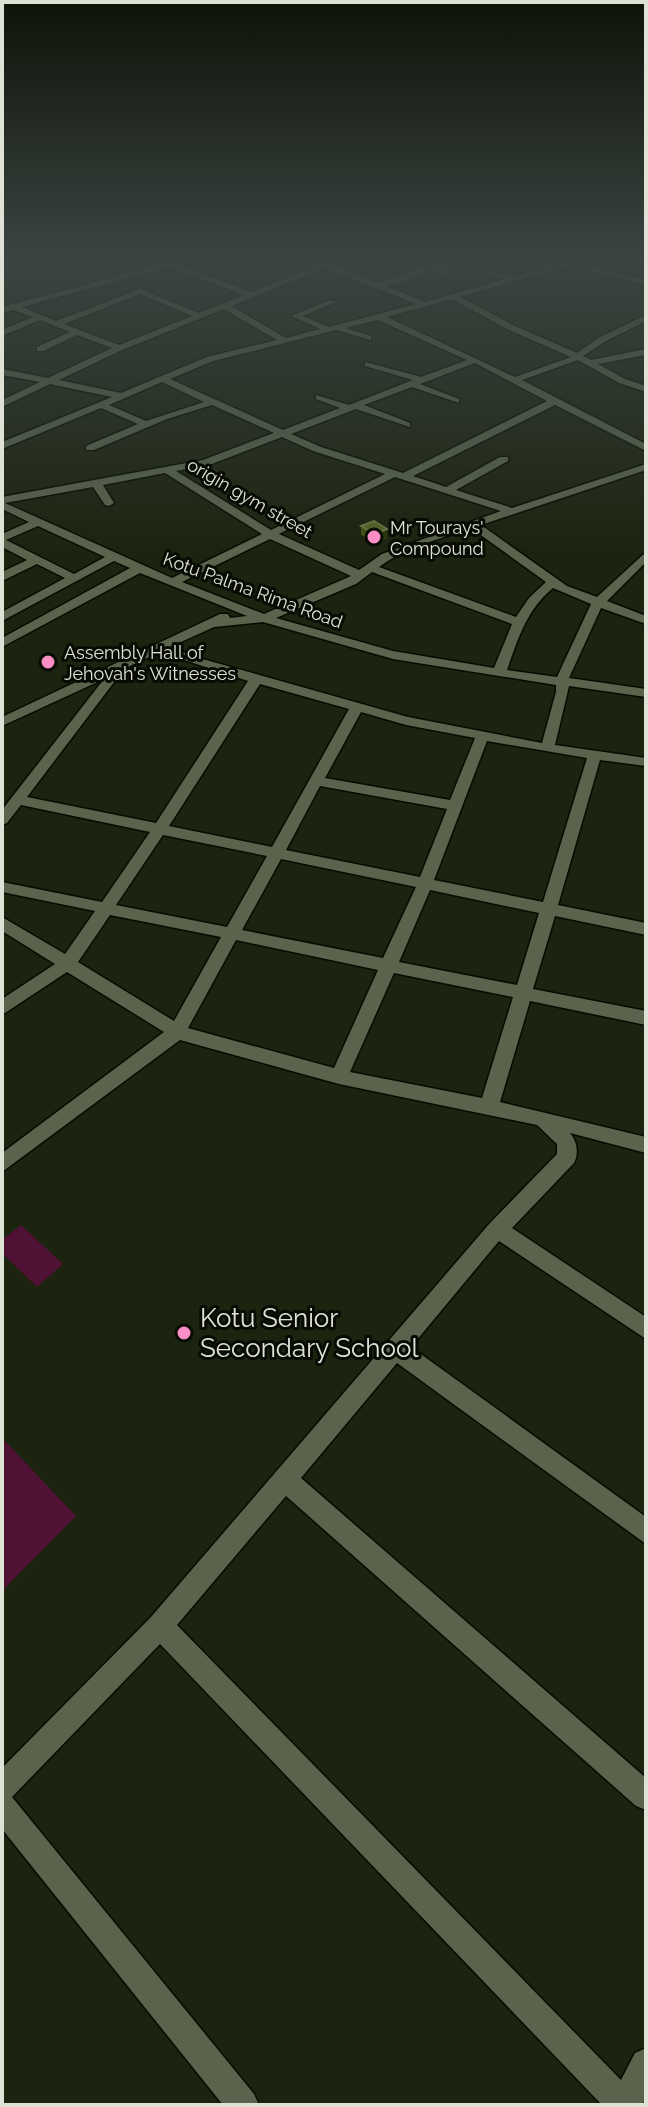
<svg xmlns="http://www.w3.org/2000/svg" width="648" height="2107" font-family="Raleway,sans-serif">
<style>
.green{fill:#4f1134}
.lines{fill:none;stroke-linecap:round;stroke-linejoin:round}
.minor-casing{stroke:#070c00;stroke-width:3}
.minor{fill:#5a634c;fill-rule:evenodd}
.wall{fill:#415111}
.shaded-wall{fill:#2b3807}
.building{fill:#526126;stroke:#687542;stroke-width:2}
.poi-dot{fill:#fb8fc5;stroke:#080b04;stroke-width:3}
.labels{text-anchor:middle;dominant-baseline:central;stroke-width:6;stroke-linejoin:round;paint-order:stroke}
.far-street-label{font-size:18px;fill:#dee3d6;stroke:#080b04}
.far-poi-label{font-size:18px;fill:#dee3d6;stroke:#080b04;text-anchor:start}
.near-poi-label{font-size:26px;fill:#dee3d6;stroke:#080b04;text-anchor:start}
</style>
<rect width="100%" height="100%" fill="#1c230f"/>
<path class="green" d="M21,1225L63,1264L37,1287L2,1253V1240Z
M2,1438L76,1516L2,1591Z"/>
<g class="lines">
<g class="minor-casing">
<path id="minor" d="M39,257H52L2,271V267Z
M145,257L170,262L202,257L178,265L251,292L318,265L301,257L325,262L330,257H339L331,265L378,283L426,266L429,270L412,279L386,286L425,302L505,279L467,269V265L514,277L559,264L535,257L568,262L597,257L578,264L646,280V284L569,266L460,297L515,326L577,353L598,338L646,315V321L604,342L583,356L591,360L646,349V355L598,364L625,379L646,386V392L619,383L578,360L522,380L646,444V451L555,405L413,476L446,487L500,457H508V461L456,490L512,508L646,464V470L481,525L567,586L597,597L646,552V562L607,601L646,616V624L601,608L569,678L646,689V697L569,686L555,745L646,758V766L600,760L558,905L646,923V935L555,916L533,989L646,1011V1025L530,1001L500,1102L646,1137V1153L570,1133C577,1141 579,1153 574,1163L512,1228L646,1317V1339L499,1241L411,1347L646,1517V1544L397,1363L301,1478L646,1778V1810L636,1806L286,1496L177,1625L621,2080L635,2053L646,2048V2097L642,2105H602L160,1644L12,1797L254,2094L259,2105H223L2,1829V1768L151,1617L490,1223L557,1154V1144L537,1125L339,1084L180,1040L2,1172V1153L164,1032L67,972L2,1015V999L55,964L2,931V917L65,954L95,911L2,892V882L102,902L150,832L21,805L7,823L2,825V810L104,679L2,726V717L220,614H228L230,618L247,616L140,573L2,647V638L130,568L114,561L2,621V612L65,578L37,564L2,581V572L27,560L2,547V534L29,522L2,509V497L203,460L274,433L212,405L167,419L94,450H86V446L138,424L101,408L2,449V442L112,397L50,384L2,407V400L40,382L2,375V369L48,378L112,348L77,335L43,351H37V347L70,332L40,320L2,336V330L33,317L13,310L2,313V307L162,264ZM169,267L244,295L199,313L140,289L56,321L22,307ZM325,268L416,304L329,327L303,316L337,302L330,300L291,316L320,329L286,338L231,306ZM140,294L192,316L119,345L64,324ZM452,299L509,330L571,357L515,377L387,317ZM224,309L277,340L207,357L121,393L59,380L122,350ZM378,320L467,360L421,377L365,362V366L413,380L349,405L316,395V399L340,408L283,430L170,379L213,361L336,330L371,340V336L345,328ZM475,363L547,401L403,473L321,447L291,434L356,409L410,427V423L364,405L412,387L459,403V399L420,384ZM162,382L204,402L146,421L109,405ZM282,437L313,451L385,474L271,530L176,471L209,465ZM165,473L262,534L172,578L5,503L93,487L105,505L109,506L114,503L103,485ZM395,477L501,511L382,554L359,570L279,534ZM38,526L105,557L74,574L6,540ZM471,528L546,582L529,598L516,617L379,567C406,547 440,539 471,528ZM270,539L351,576L264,614L182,582ZM372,572L512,624L494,668L393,651L276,618L356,584ZM553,588L591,604L557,677L507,670C518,639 527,609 553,588ZM263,622L393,659L556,685V692L542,743L408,717L199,658L170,647L214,627ZM160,652L248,681L156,823L27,797L124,669ZM260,684L349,709L272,847L169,826ZM361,712L406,725L475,738L450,800L325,778ZM487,741L587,758L543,902L434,880ZM320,786L447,809L420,877L286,850ZM163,835L267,856L227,927L116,905ZM281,859L416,887L383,958L242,930ZM430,890L539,913L517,985L399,962ZM110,915L221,937L174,1021L78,962ZM236,940L378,970L334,1068L188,1028ZM394,973L513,997L482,1098L350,1072Z"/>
</g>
<use href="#minor" class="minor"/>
</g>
<path class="wall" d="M432,257H467L465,271L450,277L431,268Z
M361,526L387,529V538L375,543L361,535Z"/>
<path class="shaded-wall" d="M451,257H467L465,271L450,277Z
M387,529V538L375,543V534Z"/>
<path class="building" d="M374,521L387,529L375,534L361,526Z"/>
<linearGradient id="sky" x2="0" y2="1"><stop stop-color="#0f1308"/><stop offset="0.47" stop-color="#3a4542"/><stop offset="1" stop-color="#3a4542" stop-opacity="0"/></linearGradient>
<rect width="648" height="552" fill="url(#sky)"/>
<g class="poi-dot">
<circle cx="374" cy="537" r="8"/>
<circle cx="48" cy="662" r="8"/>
<circle cx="184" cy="1333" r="8"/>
</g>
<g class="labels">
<g class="far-street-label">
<text transform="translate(250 498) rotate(30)">origin gym street</text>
<text transform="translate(253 590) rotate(20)">Kotu Palma Rima Road</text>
</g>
<g class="far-poi-label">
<text x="390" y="527">Mr Tourays'<tspan x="390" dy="21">Compound</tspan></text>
<text x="64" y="652">Assembly Hall of<tspan x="64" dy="21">Jehovah's Witnesses</tspan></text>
</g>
<g class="near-poi-label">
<text x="200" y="1318">Kotu Senior<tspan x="200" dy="30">Secondary School</tspan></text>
</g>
</g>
<rect width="648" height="2107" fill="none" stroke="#dee3d6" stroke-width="8"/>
</svg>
